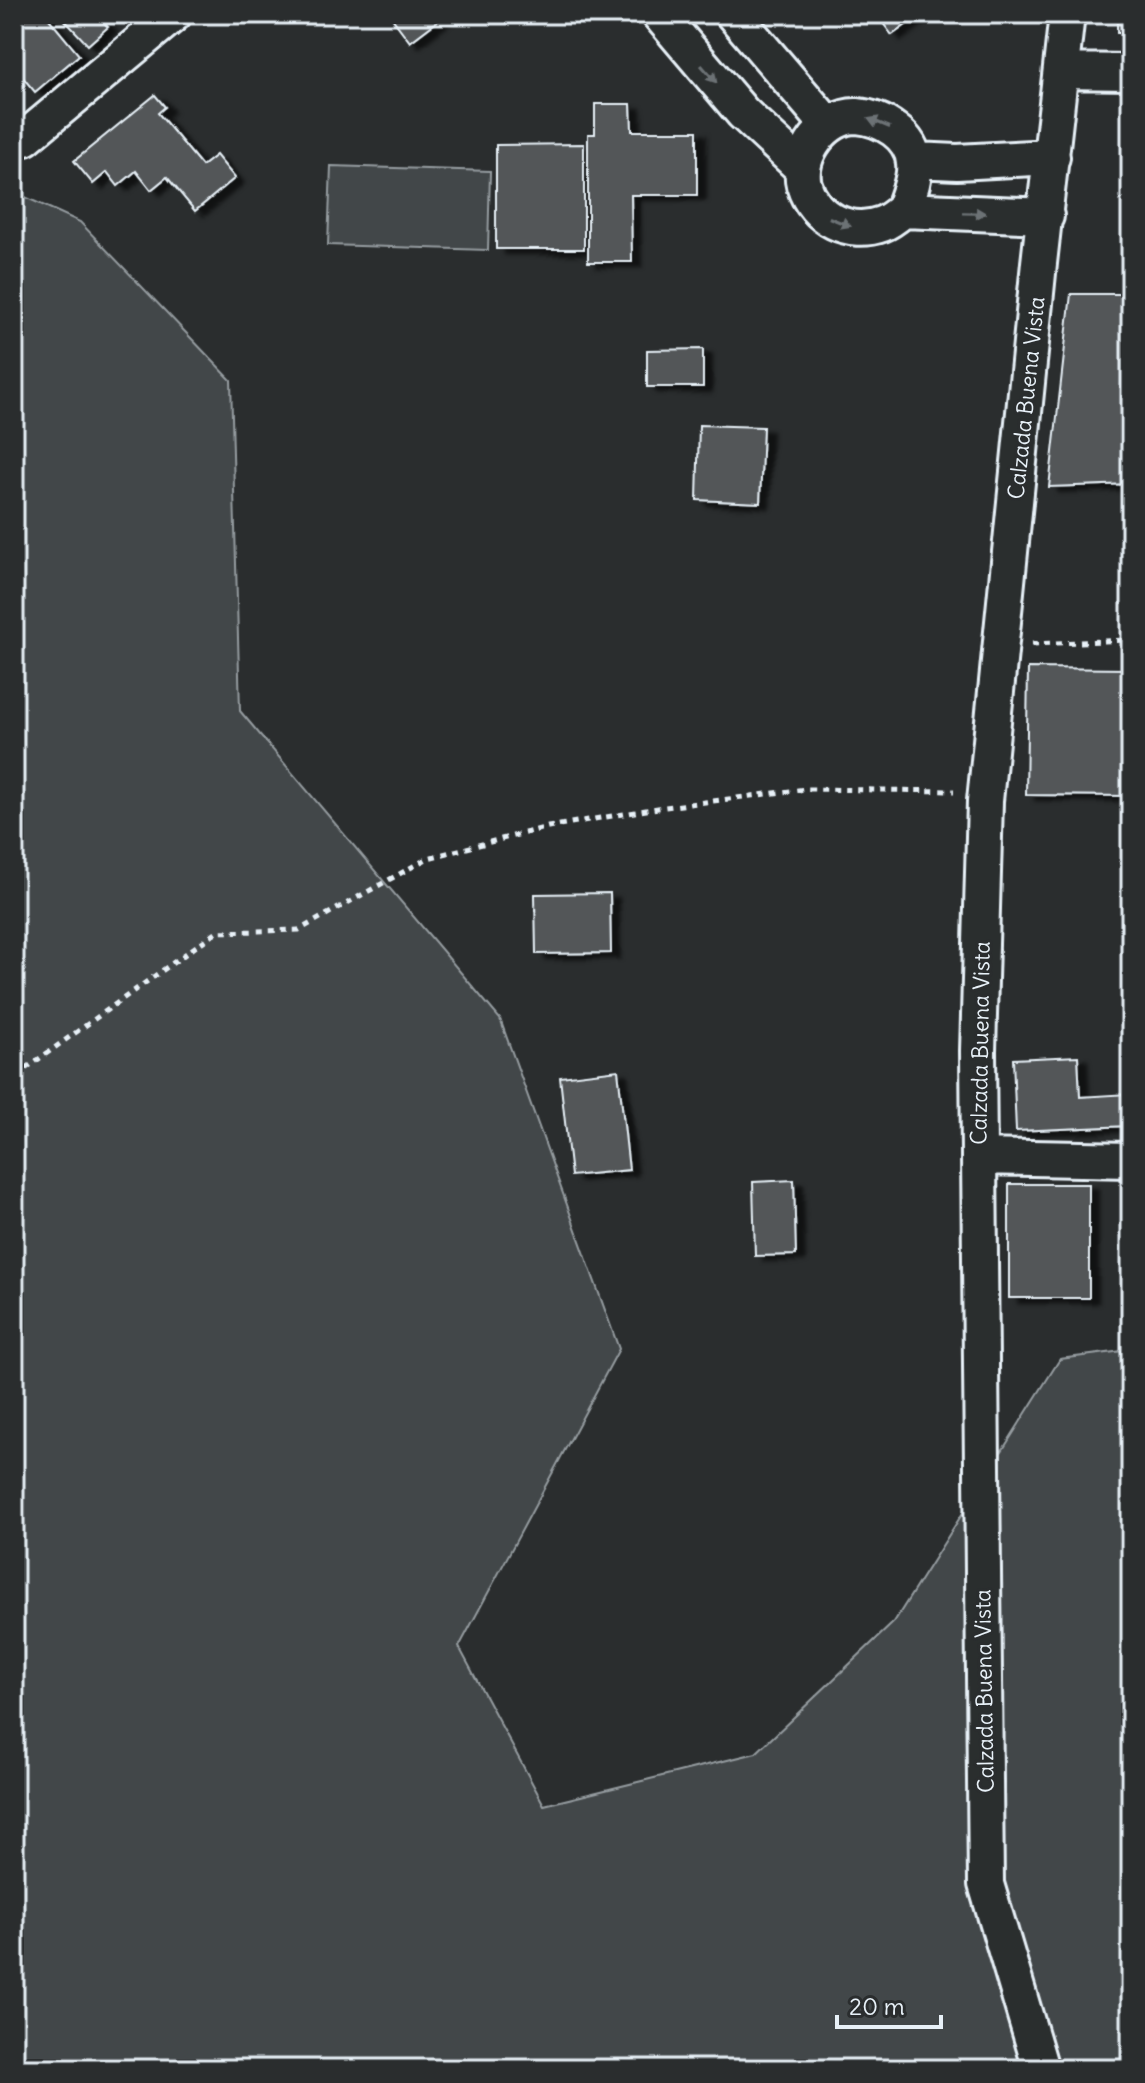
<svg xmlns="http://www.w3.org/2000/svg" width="1145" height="2083" font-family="Delius,sans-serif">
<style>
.green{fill:#424648;stroke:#959ca0;stroke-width:2}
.building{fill:#535759;stroke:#e8f1f8;stroke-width:2;filter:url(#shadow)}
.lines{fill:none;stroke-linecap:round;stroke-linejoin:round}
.minor-casing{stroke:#e8f1f8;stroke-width:40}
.path{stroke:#e8f1f8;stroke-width:5;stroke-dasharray:6 6;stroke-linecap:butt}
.minor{stroke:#2a2d2e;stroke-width:34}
.oneway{fill:#6c7275}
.labels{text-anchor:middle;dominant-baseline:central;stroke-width:6;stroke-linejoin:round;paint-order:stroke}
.street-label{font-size:22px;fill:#e8f1f8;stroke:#2a2d2e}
</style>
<defs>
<filter id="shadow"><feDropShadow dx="9" dy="5" stdDeviation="2" flood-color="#0009"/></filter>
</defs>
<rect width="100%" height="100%" fill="#2a2d2e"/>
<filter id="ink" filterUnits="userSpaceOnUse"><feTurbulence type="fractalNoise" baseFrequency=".0125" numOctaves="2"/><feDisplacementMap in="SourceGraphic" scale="16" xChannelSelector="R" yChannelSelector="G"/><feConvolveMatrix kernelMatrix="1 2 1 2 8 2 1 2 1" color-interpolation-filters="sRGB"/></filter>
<g filter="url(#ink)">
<path class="green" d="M331,166L490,171L488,250L328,245Z
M14,192L80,222L231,380L240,711L500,1019L619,1349L459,1647L544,1805L756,1753L894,1622L1060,1359L1131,1350V2069H14Z"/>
<path class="building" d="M14,14H45L79,55L35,92L14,67Z
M59,14H96L108,27L88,45Z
M389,14H447L410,42Z
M876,14H921L892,35Z
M1117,14H1131V33H1117Z
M155,95L165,107L158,113L202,166L216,155L235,178L195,211L167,177L151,190L136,171L118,186L107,172L93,184L74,161Z
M595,104H631L632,131H697V195H631L632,262H588V134H595Z
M584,144V249H496V145Z
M1071,294H1131V484L1049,487Z
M703,349V387H647V350Z
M699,425L763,427L760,503L697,500Z
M1028,668L1131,669V796L1026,795Z
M610,893L611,953L536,954L535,894Z
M1078,1056L1080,1097L1128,1094L1129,1126L1016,1131L1013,1059Z
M618,1070L629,1170L571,1176L560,1077Z
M794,1180L796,1255L755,1256L753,1182Z
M1009,1184H1089V1298H1009Z"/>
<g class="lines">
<g class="minor-casing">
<path id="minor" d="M659,14L743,113L803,169
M733,14L828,125
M1061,71L1131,72
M25,138L174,14
M915,160L957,162L1052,157
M903,210C908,196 916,178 914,163C912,135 882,118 857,116C826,115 796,155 804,185C814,219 850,236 882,224C890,221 897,215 903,210L1046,216
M979,1157L1131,1160
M1041,2069L986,1884L978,1051L985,801L1039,263L1067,14"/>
</g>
<path class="path" d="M1032,644L1131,640
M14,1067L25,1069L216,932L299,930L428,858L548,827L658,808L806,789L954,791"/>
<use href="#minor" class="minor"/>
</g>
<defs><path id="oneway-solid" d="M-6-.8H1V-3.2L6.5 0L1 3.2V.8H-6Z" transform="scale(2)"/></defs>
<g class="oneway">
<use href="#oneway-solid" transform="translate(709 74) rotate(49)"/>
<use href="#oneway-solid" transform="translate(879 123) rotate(-158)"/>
<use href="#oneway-solid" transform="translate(974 213) rotate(1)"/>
<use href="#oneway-solid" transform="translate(840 222) rotate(22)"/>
</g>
</g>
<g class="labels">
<g class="street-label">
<text transform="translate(1026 398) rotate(-84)">Calzada Buena Vista</text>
<text transform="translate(980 1043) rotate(-89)">Calzada Buena Vista</text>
<text transform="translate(984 1691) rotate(-91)">Calzada Buena Vista</text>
</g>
</g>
<rect width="1145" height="2083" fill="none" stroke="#2a2d2e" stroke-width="48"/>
<rect x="24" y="24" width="1097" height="2035" fill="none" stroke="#e8f1f8" stroke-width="3" filter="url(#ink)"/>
<path d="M837 2015v12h104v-12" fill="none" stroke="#e8f1f8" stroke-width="4"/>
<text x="849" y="2015" font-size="24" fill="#e8f1f8" stroke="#2a2d2e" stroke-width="6" paint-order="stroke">20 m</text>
</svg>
